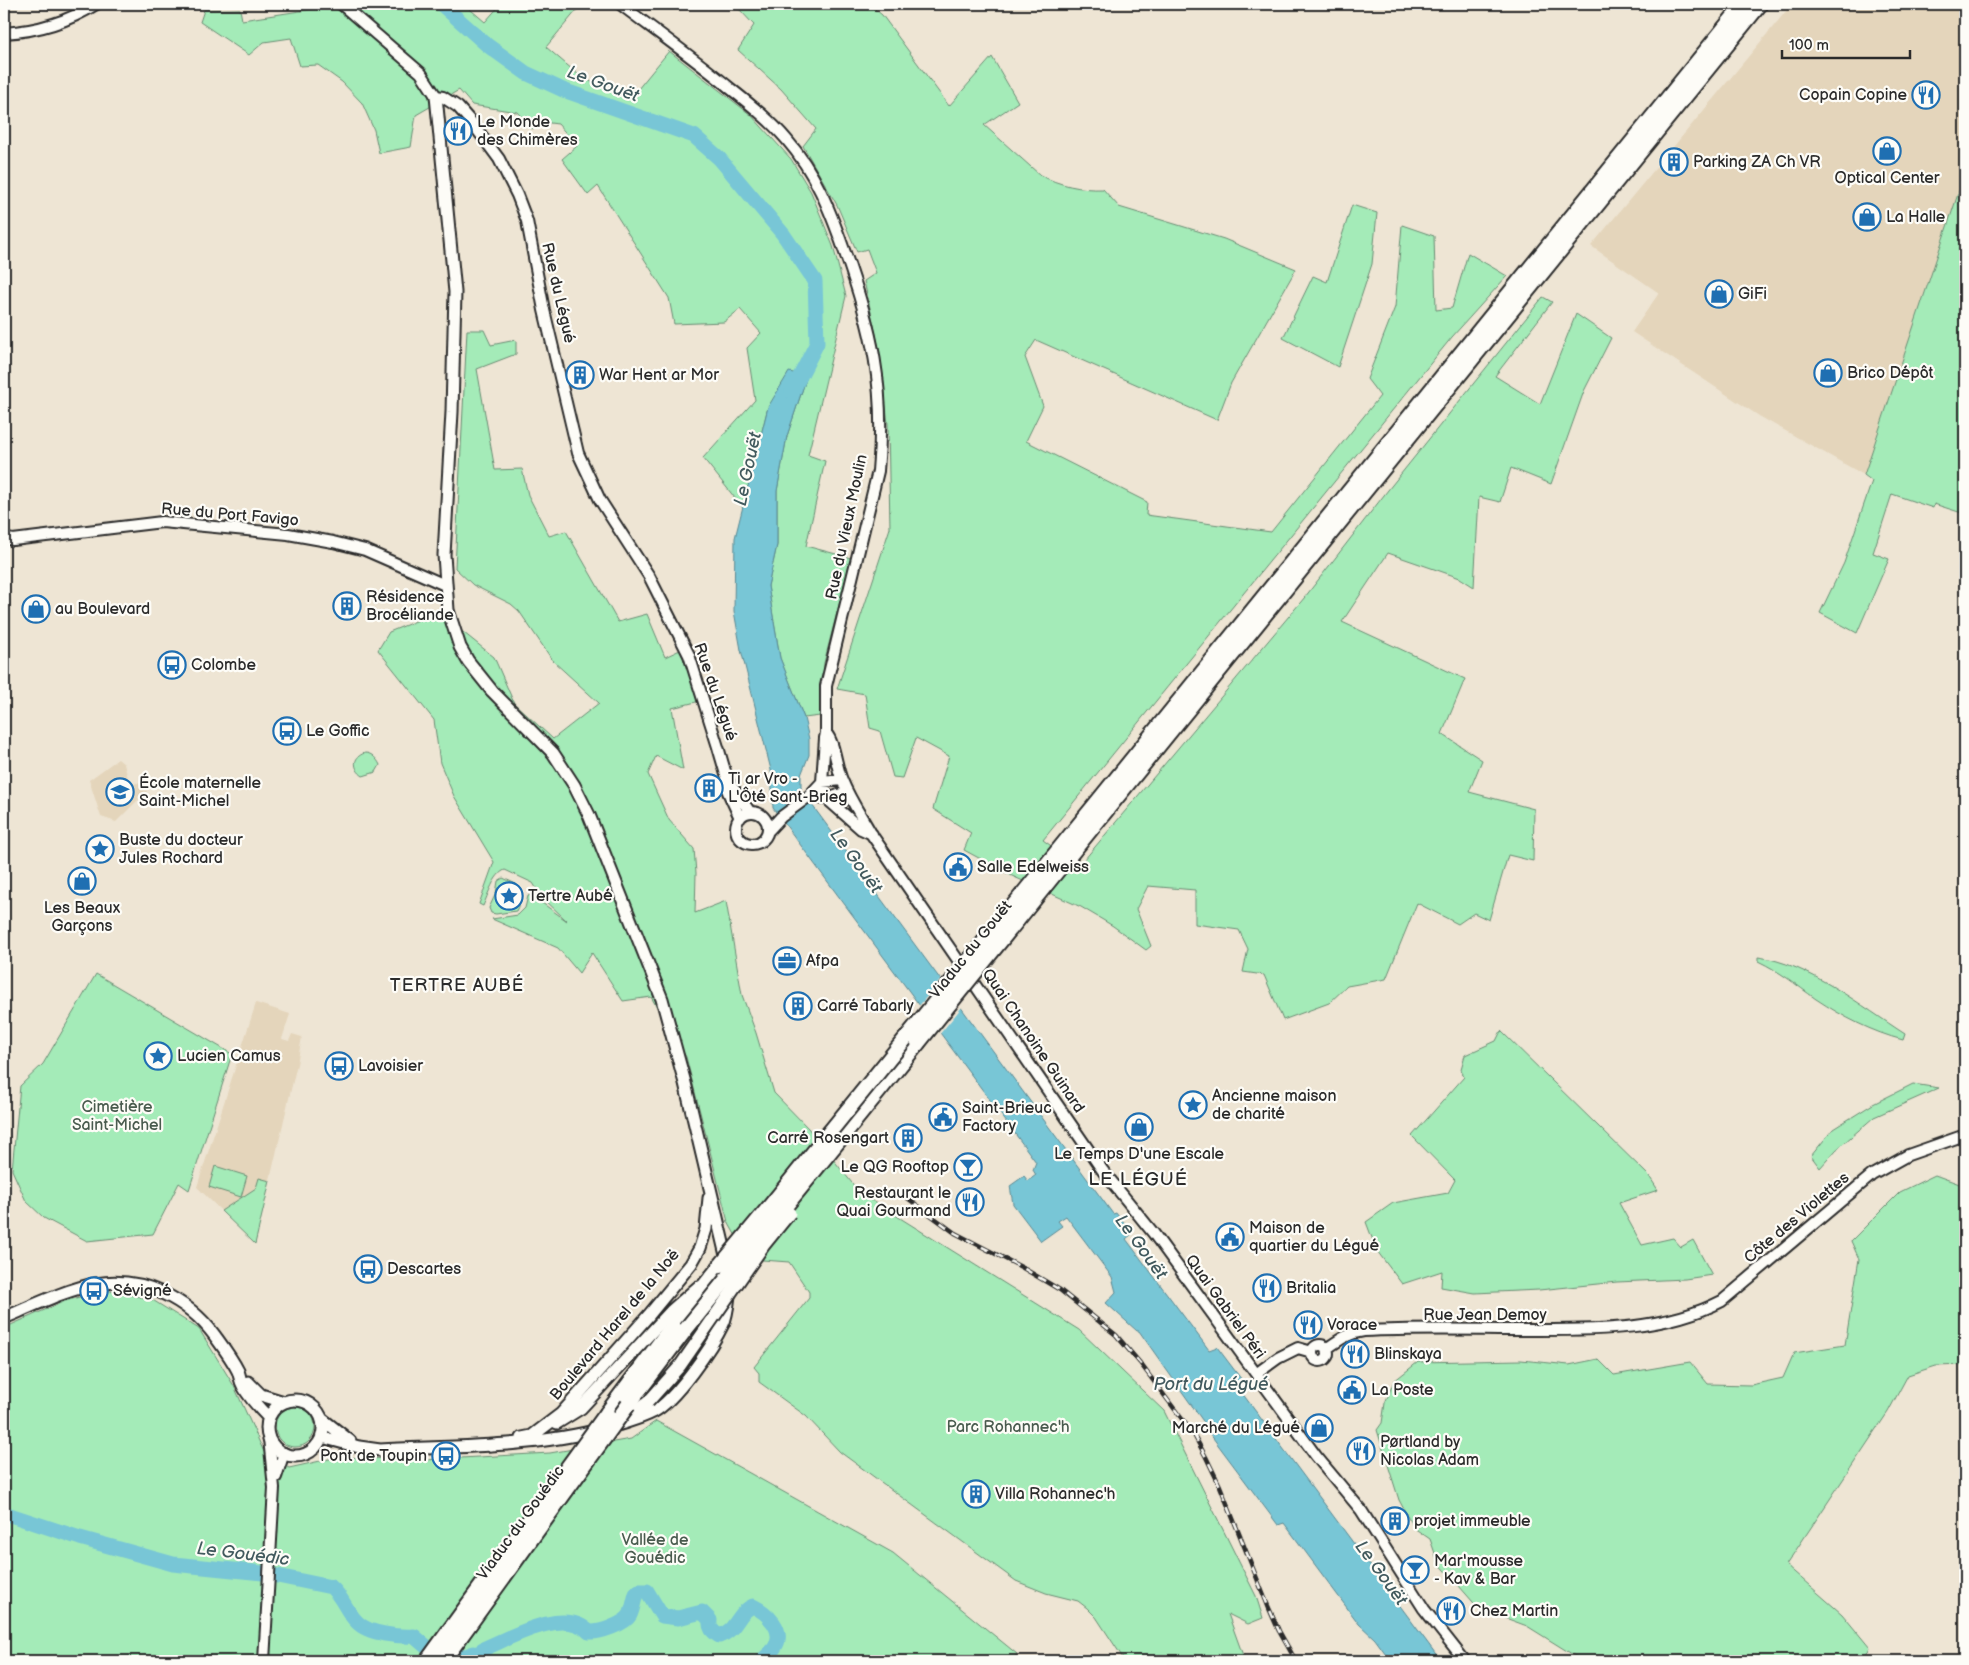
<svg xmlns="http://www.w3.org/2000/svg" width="1969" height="1665" font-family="'Balsamiq Sans',sans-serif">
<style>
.built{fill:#e4d5bb}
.green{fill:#a4ebb8;stroke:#688b72}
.water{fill:#78c6d6;stroke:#598892}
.pier{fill:#eee5d4}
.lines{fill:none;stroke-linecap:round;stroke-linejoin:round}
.river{stroke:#78c6d6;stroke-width:15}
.tertiary-casing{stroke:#2b2b2b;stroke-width:14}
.secondary-casing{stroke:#2b2b2b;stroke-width:15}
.trunk-casing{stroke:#2b2b2b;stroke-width:18}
.tertiary{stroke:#fdfcf7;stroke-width:10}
.secondary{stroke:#fdfcf7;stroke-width:11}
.trunk{stroke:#fdfcf7;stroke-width:14}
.rail-casing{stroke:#2b2b2b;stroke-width:4.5}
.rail{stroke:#fdfcf7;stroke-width:2.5;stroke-dasharray:8;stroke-linecap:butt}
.secondary-bridge-casing{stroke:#2b2b2b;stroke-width:15;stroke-linecap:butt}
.trunk-bridge-casing{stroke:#2b2b2b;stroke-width:18;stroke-linecap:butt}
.secondary-bridge{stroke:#fdfcf7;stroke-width:11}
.trunk-bridge{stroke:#fdfcf7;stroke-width:14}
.labels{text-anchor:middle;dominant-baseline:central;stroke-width:4.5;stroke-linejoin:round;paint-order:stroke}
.poi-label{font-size:16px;fill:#2b2b2b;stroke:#fdfcf7;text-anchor:start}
.street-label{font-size:16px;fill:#2b2b2b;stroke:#fdfcf7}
.park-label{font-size:16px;fill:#495b4e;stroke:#fdfcf7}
.water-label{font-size:18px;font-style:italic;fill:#425a5e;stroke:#fdfcf7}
.neighbourhood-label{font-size:18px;letter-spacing:1px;fill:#2b2b2b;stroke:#fdfcf7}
.quarter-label{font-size:19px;letter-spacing:1px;fill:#2b2b2b;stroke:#fdfcf7}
</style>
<rect width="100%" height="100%" fill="#eee5d4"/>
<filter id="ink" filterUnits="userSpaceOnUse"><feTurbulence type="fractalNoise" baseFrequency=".02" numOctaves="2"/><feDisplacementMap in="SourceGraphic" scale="10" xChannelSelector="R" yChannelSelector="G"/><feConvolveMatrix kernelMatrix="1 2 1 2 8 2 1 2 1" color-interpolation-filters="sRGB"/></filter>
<g filter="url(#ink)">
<path class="built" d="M1792,4H1965V173L1864,475L1759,416L1632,332L1659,293L1591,246Z
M118,759L124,764L130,785L141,782L150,788L116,822L101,817L89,780Z
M256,1003L290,1014L282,1039L289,1041L292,1034L302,1037L297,1064L255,1244L197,1187Z"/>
<path class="green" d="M330,4H464L485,22L501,4H582L546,47L580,76L607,90L633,95L669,51L751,115L791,159L811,192L833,246L846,296L808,455L825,461L806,546L851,558L824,663L820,716L804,718L780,658L768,586L777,545V491L787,436L807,376L768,407L743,508L703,458L755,400L747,348L761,333L740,309L724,322L674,324L669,298L598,186L588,195L562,159L577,146L558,124L542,122L532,129L517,112L472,105L459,90L416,115L411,147L379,153L374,130L362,103L342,82L318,65L300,66L291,38L264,42L249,55L200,22L204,10L240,9L242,20L332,6Z
M728,4H869L882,15L949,106L992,57L1018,102L984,125L1040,175C1059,185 1081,190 1103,189L1119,207L1224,239L1296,269L1231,383L1217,420L1036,340L1025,357L1043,406L1026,441L1147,502L1146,515L1271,532L1380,396L1367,379L1395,307L1402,225L1434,236L1436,310L1452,308L1468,253L1507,276L1452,337L1043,840L1079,866L1305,597L1388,490L1543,297L1552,302L1495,376L1540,404L1576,314L1611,338L1584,391L1551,484L1511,468L1500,502L1479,497L1474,587L1460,578L1388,553L1342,622L1465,679L1442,734L1482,760L1469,792L1534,809L1533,861L1508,855L1489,920L1474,913L1458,924L1417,903L1386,979L1347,986L1329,1003L1283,1020L1264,975L1243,972L1248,949L1239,930L1195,924V890L1148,886L1136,909L1151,946L1146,950L1113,926L1081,907L1012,876L964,850L971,833L933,809L949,756L916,738L902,778L893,777L880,731L870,728L865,694L837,689L890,528L888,424L880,353L864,281L876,273L867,249L857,252L837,205L803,146L816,129L781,89L738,50L754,25L740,10Z
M1965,173V514L1934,504L1933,508L1892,494L1873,553L1889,559L1857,633L1820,613L1844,563L1872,481L1864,475Z
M1352,205L1377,213L1372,264L1338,367L1283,338L1313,276L1327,282Z
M467,330H484L491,345L516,340V354L477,369L495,470L522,469L528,495L549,536L566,531L618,622L647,614L665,657L680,650L700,701L672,708L683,770L656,756L648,774L669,820L694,849L696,873L695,913L726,901L742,995L756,1033L774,1093L808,1128L860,1193L1079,1330L1164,1411L1256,1596L1263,1618L1248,1624L1228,1614L1245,1661H1125L1096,1617L1087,1608L1078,1601L1046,1593L1016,1581L840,1452L806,1416L759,1382V1373L754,1367L809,1298V1292L789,1262L749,1259L728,1222L686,1057L651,997L623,1001L592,953L579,973L558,948L492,919L518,915L525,908L528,896L531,895L567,921L542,897L533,883L505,870C494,874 488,895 483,906L479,904L494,862L454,796L440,763L434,720L378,650L389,632L438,612L494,657L514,703L553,739L599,703L553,661L519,611L511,604L473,585L455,568Z
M365,753C372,753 377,759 380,765L376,772L363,776C353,769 352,757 365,753Z
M88 850a12 12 0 1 1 24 0a12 12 0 1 1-24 0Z
M503,878L516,884C522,894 521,901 516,911L496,914L491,913L489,908L496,893L498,881Z
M1758,957C1808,963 1863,1007 1905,1034L1903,1040C1872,1032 1843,1017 1816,999C1795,984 1781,972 1758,961Z
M96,974L232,1054L189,1190L179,1183L153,1234L87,1241L44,1218L26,1201L12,1170L20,1086L43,1064Z
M1501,1031L1649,1176L1658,1190L1619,1203L1642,1245L1673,1238L1681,1247L1693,1240L1712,1275L1685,1279L1617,1282L1539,1290L1475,1293L1441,1287L1442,1271L1402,1284L1377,1251L1366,1222L1393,1203L1448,1193L1455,1180L1412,1136L1464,1077L1461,1069L1465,1055L1496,1041Z
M1913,1084L1939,1088L1874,1117L1836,1150L1820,1168L1811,1156L1833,1129L1873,1104Z
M215,1166L247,1176L241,1197L209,1187Z
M1935,1175L1965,1186V1365L1936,1366L1908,1375L1888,1412L1786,1565L1842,1614L1870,1648L1864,1661H1583L1527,1626L1500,1616L1486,1614L1480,1610L1438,1562L1430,1539L1414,1528L1399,1500L1377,1430L1382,1423L1385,1403L1394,1381L1418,1362L1521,1360L1569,1365L1598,1359L1614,1375L1690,1362L1708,1384L1751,1385L1783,1378L1794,1353L1845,1345L1859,1259L1851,1241L1900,1192Z
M259,1178L270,1181L255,1244L221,1211L256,1188Z
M105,1290L151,1299L199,1329L234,1386L264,1452L289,1468L338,1457L425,1460L550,1453L631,1439L656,1421L893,1553L1017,1654L1013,1661H4V1328L65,1301Z
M275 1427a20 20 0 1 1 40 0a20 20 0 1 1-40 0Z"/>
<path class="water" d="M789,372L807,376L787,436L777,491V545L768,586L780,658L804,718L809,739V755L801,775V790L1113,1214L1116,1213L1132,1234L1126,1239L1209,1350L1217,1347L1248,1388L1242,1393L1441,1661H1391L1375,1639L1359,1624L1284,1523L1278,1525L1204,1426L1205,1424L1139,1331H1137L1106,1303L1116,1292L1112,1277L1066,1216L1058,1221L1062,1226L1041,1241L1013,1204L1010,1186L1024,1176L1028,1181L1036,1175L1033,1170L1036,1162L773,808L771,770L741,650L734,611L735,538L768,407Z"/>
<path class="pier" d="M942,978L962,1007L939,1035L918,1007Z"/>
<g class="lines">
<path class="river" d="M441,4L487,45L526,73L563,90L694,136L719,158L783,234L815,281L817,343L792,392
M4,1513L80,1538L173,1564L263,1573L331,1587C343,1597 346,1612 357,1622C368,1634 399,1637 414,1636C436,1655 444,1665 474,1653
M483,1649C510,1638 564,1606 589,1632C599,1633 625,1624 630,1615C633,1609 634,1600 636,1594L639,1591H647L662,1616L678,1618L702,1612L710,1620C709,1628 712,1631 719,1636C738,1630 736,1613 753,1606C766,1612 786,1630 775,1647C772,1652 766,1656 762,1661"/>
<g class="tertiary-casing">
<path id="tertiary" d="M341,4L421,73L436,96L443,97L458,107L473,124L499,159L517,195L527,221L544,310L578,453L600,500L649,576L689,655L718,747L727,778L728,792L740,818
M620,4C657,32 695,59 731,89C751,105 771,121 787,140C815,172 830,210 844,250C872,328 886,388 878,471L826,686V733L825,738L822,782L827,799L861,829L872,834
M4,33C37,31 68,22 96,4
M4,538L13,540L162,522L288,534L333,542L365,550L445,585
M826,733C835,743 836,767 842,780C850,800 862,817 872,835L1103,1171L1154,1234L1316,1456L1361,1510L1424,1609L1465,1661
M729,782L750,812
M808,797L827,799L847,792
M736 828a16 16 0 1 1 32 0a16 16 0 1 1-32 0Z
M769,830L781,817L808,797L822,782L842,780
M1312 1353a8 8 0 1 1 16 0a8 8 0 1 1-16 0Z
M1326,1349C1339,1340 1348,1333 1364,1331C1420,1328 1476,1330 1531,1330C1595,1330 1664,1331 1722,1301L1872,1175L1908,1155L1965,1135
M1256,1374L1278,1358L1298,1348L1312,1352
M276,1477L284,1453
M264,1661L274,1488L269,1438"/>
</g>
<g class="secondary-casing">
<path id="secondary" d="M436,96L455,292L452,412L444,555L448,610L460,647L468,661L492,691L553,753L574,785L589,815L662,999L685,1083L728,1264
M4,1318C30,1307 70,1288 96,1284C142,1276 188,1299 215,1336C223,1347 232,1359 238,1371C240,1376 240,1381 243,1386C249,1397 260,1409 269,1418
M248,1382L261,1395L284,1402
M267 1428a28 28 0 1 1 56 0a28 28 0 1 1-56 0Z
M619,1415L640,1408L648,1402
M322,1419L350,1441
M557,1423L581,1408L672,1310L698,1287
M322,1437L359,1447L380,1450C459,1446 541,1448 617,1425C629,1421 642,1418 653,1412C675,1401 712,1347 723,1324C727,1316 728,1304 729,1295
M522,1438L532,1436L561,1414L649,1315L691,1264L700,1248L706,1229L709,1198"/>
</g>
<g class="trunk-casing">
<path id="trunk" d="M1197,679L1744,4
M1206,687L1760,4
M775,1200L829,1133
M784,1208L918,1043
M628,1405L686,1329
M607,1413L667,1333L721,1265"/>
</g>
<use href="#tertiary" class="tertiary"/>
<use href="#secondary" class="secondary"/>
<use href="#trunk" class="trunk"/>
<g class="rail-casing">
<path id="rail" d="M902,1194L955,1233L1023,1268L1060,1290L1116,1335L1140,1363L1194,1435L1206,1457L1220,1486L1268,1606L1279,1631L1296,1661"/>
</g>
<use href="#rail" class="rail"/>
<g class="secondary-bridge-casing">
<path id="secondary-bridge" d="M648,1402L680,1366L764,1245L790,1213"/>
</g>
<g class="trunk-bridge-casing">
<path id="trunk-bridge" d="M918,1043L1206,687
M829,1133L1197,679
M721,1265L775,1200
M686,1329L784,1208
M427,1661L607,1413
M443,1661L628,1405"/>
</g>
<use href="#secondary-bridge" class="secondary-bridge"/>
<use href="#trunk-bridge" class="trunk-bridge"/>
</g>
</g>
<defs>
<g id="restaurant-ring" transform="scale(1.4375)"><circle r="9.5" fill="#fdfcf7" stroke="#1f6fb2" stroke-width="1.5"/><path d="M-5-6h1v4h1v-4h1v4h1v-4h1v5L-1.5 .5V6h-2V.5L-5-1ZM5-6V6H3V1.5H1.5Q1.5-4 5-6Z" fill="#1f6fb2"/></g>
<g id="shop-ring" transform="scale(1.4375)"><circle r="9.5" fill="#fdfcf7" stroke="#1f6fb2" stroke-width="1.5"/><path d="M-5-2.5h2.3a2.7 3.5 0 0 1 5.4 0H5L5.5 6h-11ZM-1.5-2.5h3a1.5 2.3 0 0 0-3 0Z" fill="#1f6fb2"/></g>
<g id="building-ring" transform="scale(1.4375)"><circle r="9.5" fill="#fdfcf7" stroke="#1f6fb2" stroke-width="1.5"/><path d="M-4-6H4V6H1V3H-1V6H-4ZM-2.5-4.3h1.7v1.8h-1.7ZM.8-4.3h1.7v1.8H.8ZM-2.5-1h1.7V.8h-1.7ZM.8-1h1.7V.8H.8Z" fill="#1f6fb2"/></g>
<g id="bus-ring" transform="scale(1.4375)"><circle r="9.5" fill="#fdfcf7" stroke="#1f6fb2" stroke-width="1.5"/><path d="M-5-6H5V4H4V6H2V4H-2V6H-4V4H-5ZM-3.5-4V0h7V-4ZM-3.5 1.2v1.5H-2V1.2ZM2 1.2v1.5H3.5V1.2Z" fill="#1f6fb2"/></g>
<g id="school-ring" transform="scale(1.4375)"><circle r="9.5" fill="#fdfcf7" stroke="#1f6fb2" stroke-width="1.5"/><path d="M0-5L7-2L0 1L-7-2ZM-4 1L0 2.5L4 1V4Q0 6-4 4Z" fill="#1f6fb2"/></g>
<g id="sight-ring" transform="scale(1.4375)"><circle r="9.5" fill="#fdfcf7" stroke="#1f6fb2" stroke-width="1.5"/><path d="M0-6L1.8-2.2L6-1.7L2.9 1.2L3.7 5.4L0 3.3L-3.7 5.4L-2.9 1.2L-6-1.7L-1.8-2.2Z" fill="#1f6fb2"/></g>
<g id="civic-ring" transform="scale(1.4375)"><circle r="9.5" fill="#fdfcf7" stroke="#1f6fb2" stroke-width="1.5"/><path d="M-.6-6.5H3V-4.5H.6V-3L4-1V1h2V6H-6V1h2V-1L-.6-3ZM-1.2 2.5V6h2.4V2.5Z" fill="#1f6fb2"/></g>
<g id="office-ring" transform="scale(1.4375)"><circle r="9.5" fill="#fdfcf7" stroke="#1f6fb2" stroke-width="1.5"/><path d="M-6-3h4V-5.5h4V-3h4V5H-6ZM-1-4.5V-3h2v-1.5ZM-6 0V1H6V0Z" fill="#1f6fb2"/></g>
<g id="bar-ring" transform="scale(1.4375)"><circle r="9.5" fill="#fdfcf7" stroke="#1f6fb2" stroke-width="1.5"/><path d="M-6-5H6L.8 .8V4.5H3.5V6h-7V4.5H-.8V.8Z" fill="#1f6fb2"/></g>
</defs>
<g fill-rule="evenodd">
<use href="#restaurant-ring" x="1926" y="95"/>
<use href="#restaurant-ring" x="458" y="131"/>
<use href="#shop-ring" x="1887" y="151"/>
<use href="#building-ring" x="1674" y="162"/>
<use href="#shop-ring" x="1867" y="217"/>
<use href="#shop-ring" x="1719" y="294"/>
<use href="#shop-ring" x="1828" y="373"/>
<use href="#building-ring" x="580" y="375"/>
<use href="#building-ring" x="347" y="606"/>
<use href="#shop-ring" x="36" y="609"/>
<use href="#bus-ring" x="172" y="665"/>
<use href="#bus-ring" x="287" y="731"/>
<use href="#building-ring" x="709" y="788"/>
<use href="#school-ring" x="120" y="792"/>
<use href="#sight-ring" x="100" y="849"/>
<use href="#civic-ring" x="958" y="867"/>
<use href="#shop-ring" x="82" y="881"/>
<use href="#sight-ring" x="509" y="896"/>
<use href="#office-ring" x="787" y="961"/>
<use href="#building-ring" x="798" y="1006"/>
<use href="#sight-ring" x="158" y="1056"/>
<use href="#bus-ring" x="339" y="1066"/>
<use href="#sight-ring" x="1193" y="1105"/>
<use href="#civic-ring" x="943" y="1117"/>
<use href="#shop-ring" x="1139" y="1127"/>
<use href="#building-ring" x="908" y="1138"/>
<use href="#bar-ring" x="968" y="1167"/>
<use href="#restaurant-ring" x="970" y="1202"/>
<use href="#civic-ring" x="1230" y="1237"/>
<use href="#bus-ring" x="368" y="1269"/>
<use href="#restaurant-ring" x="1267" y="1288"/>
<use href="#bus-ring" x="94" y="1291"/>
<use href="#restaurant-ring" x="1308" y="1325"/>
<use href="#restaurant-ring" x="1355" y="1354"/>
<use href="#civic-ring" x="1352" y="1390"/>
<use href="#shop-ring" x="1319" y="1428"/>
<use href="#restaurant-ring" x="1361" y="1451"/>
<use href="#bus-ring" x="446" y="1456"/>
<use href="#building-ring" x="976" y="1494"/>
<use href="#building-ring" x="1395" y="1521"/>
<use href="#bar-ring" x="1415" y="1570"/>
<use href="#restaurant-ring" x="1451" y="1611"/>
</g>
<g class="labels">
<g class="poi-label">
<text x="1907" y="95" text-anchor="end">Copain Copine</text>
<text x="477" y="122">Le Monde<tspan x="477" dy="18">des Chimères</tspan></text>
<text x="1693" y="162">Parking ZA Ch VR</text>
<text x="1887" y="178" text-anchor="middle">Optical Center</text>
<text x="1886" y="217">La Halle</text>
<text x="1738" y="294">GiFi</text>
<text x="1847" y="373">Brico Dépôt</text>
<text x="599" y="375">War Hent ar Mor</text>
<text x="366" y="597">Résidence<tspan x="366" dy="18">Brocéliande</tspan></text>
<text x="55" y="609">au Boulevard</text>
<text x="191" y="665">Colombe</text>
<text x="306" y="731">Le Goffic</text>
<text x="728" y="779">Ti ar Vro -<tspan x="728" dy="18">L'Ôté Sant-Brieg</tspan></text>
<text x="139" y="783">École maternelle<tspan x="139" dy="18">Saint-Michel</tspan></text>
<text x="119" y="840">Buste du docteur<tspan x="119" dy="18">Jules Rochard</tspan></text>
<text x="977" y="867">Salle Edelweiss</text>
<text x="528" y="896">Tertre Aubé</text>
<text x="82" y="908" text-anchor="middle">Les Beaux<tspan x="82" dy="18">Garçons</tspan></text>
<text x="806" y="961">Afpa</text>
<text x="817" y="1006">Carré Tabarly</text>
<text x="177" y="1056">Lucien Camus</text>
<text x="358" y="1066">Lavoisier</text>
<text x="1212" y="1096">Ancienne maison<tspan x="1212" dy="18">de charité</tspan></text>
<text x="962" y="1108">Saint-Brieuc<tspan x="962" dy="18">Factory</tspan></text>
<text x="889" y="1138" text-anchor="end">Carré Rosengart</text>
<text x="1139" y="1154" text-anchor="middle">Le Temps D'une Escale</text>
<text x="949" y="1167" text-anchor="end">Le QG Rooftop</text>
<text x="951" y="1193" text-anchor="end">Restaurant le<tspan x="951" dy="18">Quai Gourmand</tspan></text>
<text x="1249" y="1228">Maison de<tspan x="1249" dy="18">quartier du Légué</tspan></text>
<text x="387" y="1269">Descartes</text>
<text x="1286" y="1288">Britalia</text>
<text x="113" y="1291">Sévigné</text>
<text x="1327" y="1325">Vorace</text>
<text x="1374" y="1354">Blinskaya</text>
<text x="1371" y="1390">La Poste</text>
<text x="1300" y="1428" text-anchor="end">Marché du Légué</text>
<text x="1380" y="1442">Pørtland by<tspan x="1380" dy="18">Nicolas Adam</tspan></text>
<text x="427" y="1456" text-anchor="end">Pont de Toupin</text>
<text x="995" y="1494">Villa Rohannec'h</text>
<text x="1414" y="1521">projet immeuble</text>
<text x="1434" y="1561">Mar'mousse<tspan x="1434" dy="18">- Kav &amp; Bar</tspan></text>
<text x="1470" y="1611">Chez Martin</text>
</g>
<g class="street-label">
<text transform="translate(558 293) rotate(77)">Rue du Légué</text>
<text transform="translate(230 515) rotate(5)">Rue du Port Favigo</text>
<text transform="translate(847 527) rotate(-78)">Rue du Vieux Moulin</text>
<text transform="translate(715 692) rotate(71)">Rue du Légué</text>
<text transform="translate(971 950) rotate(-51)">Viaduc du Gouët</text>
<text transform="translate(1033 1041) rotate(56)">Quai Chanoine Guinard</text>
<text transform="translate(1797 1218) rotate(-40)">Côte des Violettes</text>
<text transform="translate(1225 1307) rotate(54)">Quai Gabriel Péri</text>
<text x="1485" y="1315">Rue Jean Demoy</text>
<text transform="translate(615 1325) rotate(-50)">Boulevard Harel de la Noë</text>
<text transform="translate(521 1523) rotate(-54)">Viaduc du Gouédic</text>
</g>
<g class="park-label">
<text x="117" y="1107">Cimetière<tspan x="117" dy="18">Saint-Michel</tspan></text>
<text x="1008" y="1427">Parc Rohannec'h</text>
<text x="655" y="1540">Vallée de<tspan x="655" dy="18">Gouédic</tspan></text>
</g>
<g class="water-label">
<text transform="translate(603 84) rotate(20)">Le Gouët</text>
<text transform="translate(748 469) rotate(-78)">Le Gouët</text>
<text transform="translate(856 861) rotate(54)">Le Gouët</text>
<text transform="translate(1141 1247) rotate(54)">Le Gouët</text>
<text x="1211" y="1384">Port du Légué</text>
<text transform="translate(243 1554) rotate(7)">Le Gouédic</text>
<text transform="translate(1381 1573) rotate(54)">Le Gouët</text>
</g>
<g class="neighbourhood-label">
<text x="457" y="985">TERTRE AUBÉ</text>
</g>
<g class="quarter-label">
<text x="1138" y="1179">LE LÉGUÉ</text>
</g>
</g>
<rect width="1969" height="1665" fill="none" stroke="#fdfcf7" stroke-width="20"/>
<rect x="10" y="10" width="1949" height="1645" fill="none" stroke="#2b2b2b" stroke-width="2" filter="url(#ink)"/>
<path d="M1782 50v8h128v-8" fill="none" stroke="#2b2b2b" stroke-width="2.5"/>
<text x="1789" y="50" font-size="15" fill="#2b2b2b" stroke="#fdfcf7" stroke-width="4" paint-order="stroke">100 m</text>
</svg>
